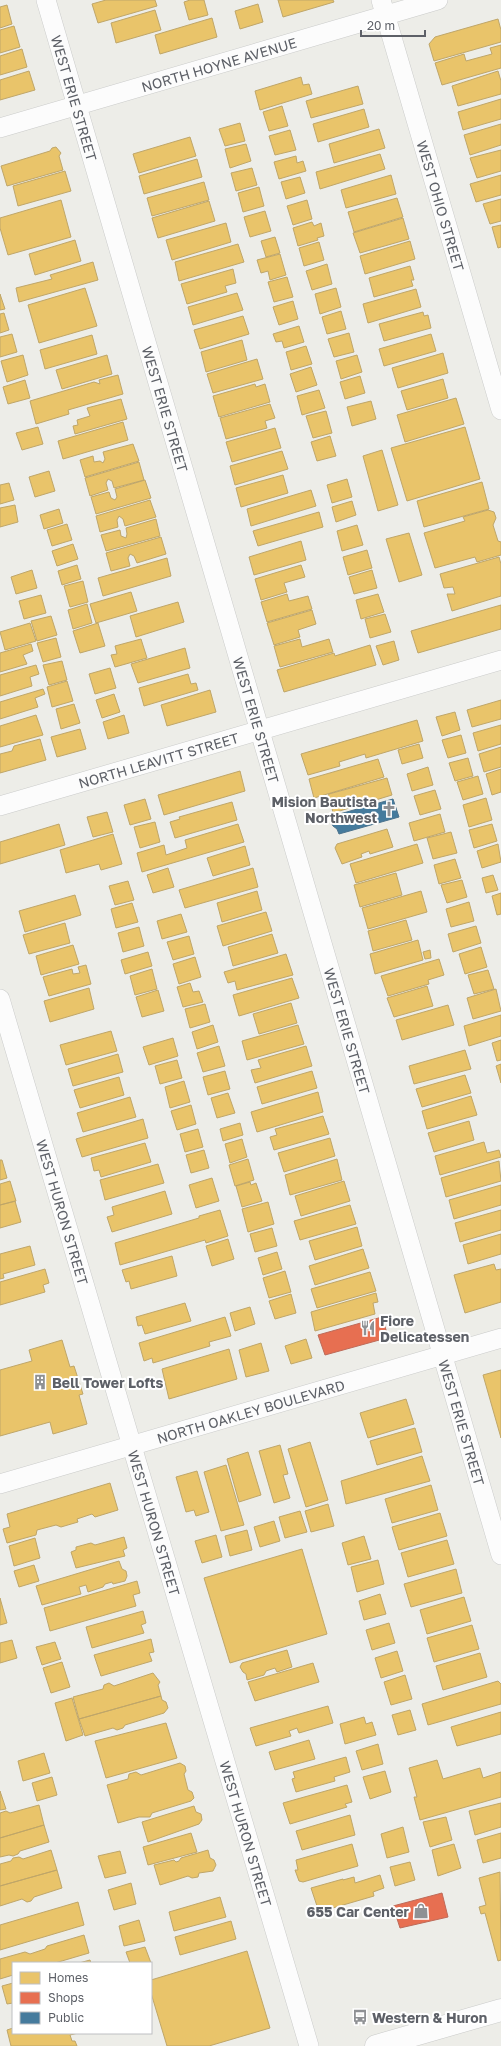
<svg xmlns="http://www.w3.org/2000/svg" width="501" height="2046" font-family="'Golos Text',sans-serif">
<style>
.homes{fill:#e9c46a;stroke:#bfa669}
.shops{fill:#e76f51;stroke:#be6a58}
.public{fill:#457b9d;stroke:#4c738d}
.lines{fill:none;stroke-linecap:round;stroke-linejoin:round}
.minor-casing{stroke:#cacbca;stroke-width:20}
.secondary-casing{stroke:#cacbca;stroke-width:23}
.minor{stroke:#fcfcfc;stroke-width:19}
.secondary{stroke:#fcfcfc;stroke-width:22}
.labels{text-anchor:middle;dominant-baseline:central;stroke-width:4;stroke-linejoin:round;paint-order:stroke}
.street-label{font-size:14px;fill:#5d6067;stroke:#fff}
.poi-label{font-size:14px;font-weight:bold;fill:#5d6067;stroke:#fff;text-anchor:start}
</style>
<rect width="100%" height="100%" fill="#edede8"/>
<path class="homes" d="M106,0H155L157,6L98,23L92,4Z
M190,0H204L208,15L189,20L184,2Z
M278,0H333L334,2L283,17Z
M258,4L263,22L240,29L235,11Z
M7,5L12,24L0,28V7Z
M155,10L161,30L116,43L111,23Z
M212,18L217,37L160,54L155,35Z
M498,19L501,30V42L434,61L429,44L435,37Z
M14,26L20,47L0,53V30Z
M501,45V68L442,85L435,63L464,54L466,61L492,54L490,48Z
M22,49L27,67L0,75V56Z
M29,71L35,90L0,100V80Z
M498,71L501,81V94L458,106L452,86Z
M301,77L303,85L309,84L312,94L260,110L255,91Z
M358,86L363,104L311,118L306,101Z
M501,99V119L463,130L458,112Z
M282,106L288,126L269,131L263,112Z
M364,109L369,127L318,142L313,124Z
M240,123L245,141L225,146L219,129Z
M501,124V145L470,155L464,135Z
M379,129L385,148L334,163L329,144Z
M290,130L296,150L275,155L269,136Z
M190,137L196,156L139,173L133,154Z
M246,144L251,161L230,168L225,149Z
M56,147L61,153L59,156L63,170L7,186L1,166L50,151L52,148Z
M501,150V171L477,178L470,158Z
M380,154L385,169L320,189L316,172Z
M296,156L297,163L303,161L306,171L279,179L274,162Z
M197,159L202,177L144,194L139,176Z
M252,168L257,185L236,191L231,173Z
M65,171L71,191L18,206L13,186Z
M391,175L396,194L346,208L341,190Z
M501,175V195L476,202L470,184Z
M300,177L305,193L286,199L281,182Z
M204,182L209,200L152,216L147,198Z
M259,187L264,206L243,212L238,193Z
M397,198L403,217L354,232L348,212Z
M501,199V221L490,224L483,204Z
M61,200L71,237L8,255L0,228V218Z
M307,200L312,219L293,225L287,206Z
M209,201L215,221L158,238L152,218Z
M265,211L271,231L250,237L244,217Z
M403,218L409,239L360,253L353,233Z
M312,222L314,226L321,223L324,236L317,238L318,240L298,246L293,228Z
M226,223L231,242L172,260L166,240Z
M501,225V247L498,248L492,227Z
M275,237L280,253L266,257L261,241Z
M75,240L81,261L35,275L29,254Z
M410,241L415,259L365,274L360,256Z
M319,242L324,260L304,266L299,248Z
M238,244L244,262L179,281L175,262Z
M280,254L286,275L270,280L268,271L261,273L257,260Z
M93,262L98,280L19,302L16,288L52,279L50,275Z
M327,264L332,284L312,290L306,271Z
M410,266L414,280H411L413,286L374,297L369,278Z
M233,269L236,283L225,286L227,292L187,304L181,284Z
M287,277L293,297L274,302L268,282Z
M85,288L97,326L39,343L28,305Z
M336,288L341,307L320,314L315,294Z
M416,289L421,307L368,323L363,304Z
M237,293L243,310L193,325L188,307Z
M0,294L5,309L0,310Z
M293,301L298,319L279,325L273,307Z
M341,311L346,329L327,334L322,317Z
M423,312L424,316L428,315L431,328L384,341L379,324Z
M4,313L9,330L0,333V314Z
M243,316L249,334L200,349L194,330Z
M299,326L304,342L284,348L282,341L276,342L273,334Z
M349,333L354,352L334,357L328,339Z
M12,334L17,352L0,357V337Z
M431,334L436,351L384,366L379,349Z
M92,335L97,354L45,369L40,350Z
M242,340L247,360L206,372L201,352Z
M306,346L312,364L291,370L286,352Z
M443,353L448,373L398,388L392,368Z
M23,355L28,375L7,382L1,361Z
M107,355L112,374L62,389L56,370Z
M357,355L362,372L341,379L336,361Z
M257,359L263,379L213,393L207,374Z
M311,367L317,385L296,392L290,374Z
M118,375L123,394L68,410L69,414L36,424L30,401L94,382L100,384L99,380Z
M360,376L365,393L345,399L340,382Z
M443,379L448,398L407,410L401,391Z
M25,380L30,398L8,404L3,387Z
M255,384L256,387L265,384L270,402L219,417L213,396Z
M319,390L325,408L302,415L297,396Z
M456,398L464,424L405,442L397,415Z
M121,399L127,419L75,434L73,426L78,425L77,420L90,416L87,408Z
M371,401L376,419L352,426L347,407Z
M270,404L275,418L265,421L267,428L226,439L220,418Z
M326,411L332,433L313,438L306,416Z
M123,422L128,440L63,459L58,441Z
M38,427L43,444L22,450L16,433Z
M465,427L480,479L407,501L391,448Z
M275,428L281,448L232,462L226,442Z
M330,436L336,456L317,461L311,442Z
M133,444L139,461L85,477L80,460L93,456L94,462L100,461L103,463L105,459L103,452Z
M382,450L398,505L378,511L363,456Z
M282,451L288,469L235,485L230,466Z
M139,462L144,480L114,488L112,481L108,479L106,483L108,490L90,496L85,478Z
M49,471L55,491L35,497L29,477Z
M283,475L288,493L241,507L236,488Z
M347,479L352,497L332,503L327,485Z
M145,480L151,498L96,514L91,497L109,492L111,498L115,500L117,497L115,489Z
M482,482L489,509L424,527L417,501Z
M9,483L14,500L0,504V485Z
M311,490L316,506L251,526L247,509Z
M150,500L156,517L125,526L123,519L119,516L117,520L118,527L100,532L96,516Z
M352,501L356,515L336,522L332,507Z
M15,505L18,522L0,527V508Z
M59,509L63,523L44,529L40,515Z
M488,510L494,512L496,518L493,525L498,541L501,542V555L477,562L475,557L435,568L424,533L465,521L463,517Z
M319,512L323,527L258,546L253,531Z
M156,519L160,536L106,551L101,535L120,530L121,536L126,538L127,534L126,528Z
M67,524L72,540L52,546L47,530Z
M357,525L363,545L342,551L337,531Z
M409,533L422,575L399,582L386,539Z
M161,537L166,554L137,563L134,556L130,554L128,558L130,566L111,571L106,553Z
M301,541L306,560L254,575L249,557Z
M73,544L78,559L57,566L52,551Z
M367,550L372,568L348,575L343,557Z
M499,557L501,564V596L452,611L447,594H455L453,587L444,588L440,574Z
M167,558L171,576L103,596L98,578Z
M77,565L81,579L62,585L58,571Z
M301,565L305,577L284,583L287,592L261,600L255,579Z
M32,570L37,588L16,594L11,577Z
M372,570L377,588L354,594L349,577Z
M83,581L88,602L70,607L64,586Z
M131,592L137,611L96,623L90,604Z
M287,594L289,601L308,596L312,609L267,622L261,602Z
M378,594L384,612L361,619L356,600Z
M41,595L46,613L24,619L19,601Z
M178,602L184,622L136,637L130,616Z
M87,604L92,623L73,629L68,610Z
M501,605V629L418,653L411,631Z
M312,610L316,624L298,630L300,637L274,645L267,623Z
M385,614L391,632L370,638L365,619Z
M51,616L57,635L37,641L31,621Z
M30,623L36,641L5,650L0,632Z
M98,623L105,646L80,653L73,631Z
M56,638L61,657L43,662L37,643Z
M141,639L147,658L115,667L111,655L117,654L115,646Z
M300,639L302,647L329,639L333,652L280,667L274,646Z
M394,641L399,660L383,665L376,646Z
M31,644L33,651L23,655L27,664L0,672V653Z
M370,645L376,665L284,692L277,670L334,653L335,656Z
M185,648L190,668L138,683L131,664Z
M62,661L67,680L49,685L43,665Z
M36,665L39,674L30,677L32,686L0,696V675Z
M110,668L116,688L95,694L89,674Z
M188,674L191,684L196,683L198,690L144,706L139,688Z
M67,681L73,701L52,707L47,687Z
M43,689L45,694L35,698L38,707L0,719V702Z
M210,690L216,712L167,726L161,705Z
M114,694L120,712L102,718L96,700Z
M501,700V719L472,727L467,710Z
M74,704L80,723L61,729L56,709Z
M455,712L460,730L442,736L436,717Z
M36,715L43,735L0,747V726Z
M124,715L129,733L108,739L103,722Z
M417,720L423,741L366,758L365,754L339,762L340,766L308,775L301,754Z
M501,725V744L478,751L473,733Z
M80,729L86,749L57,757L51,737Z
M461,735L466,753L448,758L442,740Z
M40,739L46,760L0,773V754L12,751L14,746Z
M419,744L423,758L402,764L398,750Z
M501,747V767L484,772L479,754Z
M468,758L473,776L455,781L449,763Z
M378,759L384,777L314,798L309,779Z
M428,767L433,785L412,791L407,774Z
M501,769V792L492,795L486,774Z
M240,771L245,791L164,815L158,795Z
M478,776L483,794L463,800L457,782Z
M387,778L392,795L333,813L332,808L326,805L325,800L329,794Z
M435,790L441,809L420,815L414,796Z
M486,798L492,820L469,827L463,805Z
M145,799L151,819L130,825L124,805Z
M232,802L237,820L175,838L170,822L180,819L179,817Z
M107,812L113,832L93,837L87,817Z
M440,814L445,832L414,841L409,823Z
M155,822L160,842L140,848L134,827Z
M59,824L65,845L0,864V842Z
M238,824L244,842L142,872L137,853L164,845L166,855L187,848L185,840Z
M492,824L497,841L474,848L469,830Z
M387,829L393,847L370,854L369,851L361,854L362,857L342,864L335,848L337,844Z
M451,832L457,853L433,859L427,838Z
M113,834L122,864L101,870L99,864L66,873L60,850Z
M417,844L423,863L356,883L350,864Z
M498,844L501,862L482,868L477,851Z
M245,846L250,865L213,876L207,858Z
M455,859L461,878L439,884L434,865Z
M168,868L174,887L153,893L147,875Z
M253,868L258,887L185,908L179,890Z
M396,873L402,895L360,907L354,885Z
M493,875L498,890L486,893L482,878Z
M462,880L467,897L447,903L441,885Z
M128,881L134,900L115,905L109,886Z
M257,891L262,910L222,922L217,903Z
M421,891L427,912L368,929L362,908Z
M501,893V914L497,915L492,896Z
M75,895L81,915L25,932L19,911Z
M469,902L474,921L451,927L446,909Z
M132,903L138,922L116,928L111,909Z
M266,912L272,931L223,946L217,926Z
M181,914L187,932L162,939L157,921Z
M406,920L412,940L373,951L368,931Z
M65,923L70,943L29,954L23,935Z
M476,926L481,943L453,952L448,934Z
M139,927L144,946L123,952L118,933Z
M272,934L278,953L233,966L228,947Z
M189,936L194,954L173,960L167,942Z
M418,940L423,960L375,974L370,954Z
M73,945L79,964L41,975L36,956Z
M481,947L487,967L465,974L459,954Z
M430,950L431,958L425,959L423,952Z
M148,952L152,966L125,974L121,960Z
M286,954L293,975L237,990L235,981L228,983L224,972Z
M195,957L201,977L179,984L173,964Z
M439,959L444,975L428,980L429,984L388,996L381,976Z
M86,965L91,984L49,996L43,977L72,969L73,974L80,973L78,967Z
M152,969L157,989L135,995L130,976Z
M488,970L494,989L474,994L468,975Z
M292,978L299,998L239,1016L233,995Z
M190,983L193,992L199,991L203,1002L183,1007L177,987Z
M427,986L433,1006L394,1017L387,998Z
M89,988L94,1009L50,1022L44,1001Z
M496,989L501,1011L473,1019L467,998Z
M158,990L164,1011L142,1017L136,997Z
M291,1003L297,1023L259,1034L253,1014Z
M205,1004L210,1022L190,1028L185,1009Z
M448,1005L454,1025L402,1040L396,1020Z
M501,1015V1036L469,1046L464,1026Z
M213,1025L218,1042L197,1049L192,1032Z
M298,1025L304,1044L247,1060L242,1041Z
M111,1031L117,1051L66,1065L60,1045Z
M173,1038L178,1056L149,1065L143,1047Z
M501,1040V1060L497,1061L492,1043Z
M219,1046L225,1066L203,1072L197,1053Z
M306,1046L312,1066L255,1083L251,1070L261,1068L258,1060Z
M465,1050L471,1069L414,1084L409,1066Z
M118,1054L123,1072L73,1086L68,1069Z
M177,1060L182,1078L160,1084L155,1066Z
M501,1064V1083L496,1066Z
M225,1071L230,1089L208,1095L203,1077Z
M312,1071L317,1088L262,1104L257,1087Z
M465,1075L471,1093L422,1107L416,1089Z
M119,1077L124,1095L80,1108L74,1090Z
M184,1081L190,1102L170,1108L165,1087Z
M318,1092L323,1112L257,1132L251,1112Z
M228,1093L235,1113L217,1118L211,1098Z
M471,1096L477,1115L427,1129L422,1111Z
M130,1097L136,1117L83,1132L77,1113Z
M191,1105L196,1124L177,1130L171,1111Z
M323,1116L329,1134L274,1150L270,1137L277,1135L275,1129Z
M143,1119L148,1138L82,1157L76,1139Z
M469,1121L474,1140L434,1152L428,1133Z
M240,1123L243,1135L223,1141L220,1129Z
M198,1129L203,1147L185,1152L180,1134Z
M330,1138L335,1156L284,1172L278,1153Z
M242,1139L247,1157L230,1163L225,1144Z
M484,1142L487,1153L499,1150L501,1157L440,1175L435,1156Z
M145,1143L151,1162L101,1177L99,1170L94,1171L91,1158Z
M204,1150L209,1168L191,1173L186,1155Z
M248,1159L254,1180L235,1186L229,1165Z
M337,1159L342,1180L290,1195L285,1175Z
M0,1160H2L7,1178L0,1180Z
M499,1161L501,1181L446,1197L441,1178Z
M158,1164L164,1183L105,1200L100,1180Z
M212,1178L219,1201L196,1208L189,1185Z
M10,1181L16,1201L0,1205V1184Z
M344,1181L350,1201L301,1216L295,1196Z
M250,1182L251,1185L256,1183L262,1201L242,1207L236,1186Z
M501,1185V1205L454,1219L449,1200Z
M165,1191L172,1214L112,1232L107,1217L114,1215L112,1207Z
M15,1201L21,1222L0,1228V1205Z
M268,1202L274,1224L248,1232L242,1209Z
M350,1205L356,1224L300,1240L294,1221Z
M220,1210L228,1236L206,1243L205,1240L120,1265L115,1243L199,1218V1216Z
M501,1210V1230L460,1242L455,1223Z
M357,1227L362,1246L315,1260L309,1241Z
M272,1228L277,1246L255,1252L250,1234Z
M501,1234V1254L468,1264L463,1245Z
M228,1239L234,1259L212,1266L206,1246Z
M30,1246L35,1265L3,1274L4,1278L0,1279V1254Z
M363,1249L369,1268L315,1285L309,1266Z
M277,1252L282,1269L263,1275L258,1258Z
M172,1256L177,1276L131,1289L129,1281L126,1282L122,1270Z
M494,1264L496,1270L501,1269V1302L465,1313L454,1275Z
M45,1269L49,1283L43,1285L45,1292L0,1305V1282Z
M285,1271L291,1292L269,1298L263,1278Z
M370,1272L376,1291L317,1308L311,1289Z
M376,1293L378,1302L373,1303L375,1314L315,1331L311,1312Z
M291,1294L296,1313L275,1319L269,1301Z
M185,1303L191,1321L145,1334L142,1325L138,1326L136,1317Z
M250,1307L255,1324L235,1331L230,1313Z
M225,1317L231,1336L209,1342L210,1346L153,1363L152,1358L144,1361L139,1343Z
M306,1339L312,1358L291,1364L285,1346Z
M62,1340L70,1367L74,1366L83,1394L79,1395L87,1424L53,1434L50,1422L0,1436V1370L32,1361L29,1350Z
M261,1343L269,1371L246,1377L239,1350Z
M229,1349L237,1379L169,1399L162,1369Z
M501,1370V1438L483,1375Z
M406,1399L414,1424L368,1438L360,1413Z
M415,1428L422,1452L377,1465L370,1441Z
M310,1442L328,1500L306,1507L288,1449Z
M280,1445L288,1474L283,1475L290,1498L274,1503L259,1451Z
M248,1452L261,1495L239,1502L227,1459Z
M422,1456L430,1481L346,1504L341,1481Z
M226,1465L244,1525L221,1531L204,1472Z
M197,1471L209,1512L196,1516L194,1510L186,1512L176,1477Z
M110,1483L118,1510L95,1517L92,1514L77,1519L78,1522L61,1527L56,1525L37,1530L36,1535L7,1543L3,1529L10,1527L7,1514Z
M431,1485L438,1510L392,1523L385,1499Z
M328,1504L334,1526L311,1532L305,1511Z
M300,1511L307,1532L285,1538L279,1517Z
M440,1513L447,1536L399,1550L392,1527Z
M274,1521L280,1541L260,1547L254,1527Z
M247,1530L252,1550L230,1556L225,1536Z
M216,1535L222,1557L202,1563L195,1541Z
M364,1536L371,1559L348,1565L342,1543Z
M124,1537L127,1548L123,1550L125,1556L76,1568L71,1552L76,1550V1547L91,1543L95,1545Z
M35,1538L40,1558L14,1566L9,1546Z
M447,1540L454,1564L408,1577L401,1553Z
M302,1549L327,1634L230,1663L204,1578Z
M378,1560L384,1584L357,1592L351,1567Z
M119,1561L122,1569L126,1571L127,1576L125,1581L113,1584L112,1582L105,1584L103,1587L88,1592L86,1585L79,1587L81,1594L42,1605L36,1586Z
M34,1565L39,1581L19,1587L14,1571Z
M456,1569L462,1593L411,1607L404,1584Z
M137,1581L140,1593L133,1595L136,1606L50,1631L44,1608Z
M380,1594L386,1614L364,1620L359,1601Z
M464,1597L471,1621L427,1634L420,1610Z
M0,1598L7,1623L0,1625Z
M143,1611L146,1623L141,1625L144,1633L92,1648L86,1627Z
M389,1623L395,1643L372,1650L366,1630Z
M472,1625L479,1649L434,1662L427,1638Z
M151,1639L154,1652L149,1653L152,1661L101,1676L94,1655Z
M12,1640L17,1658L0,1663V1643Z
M55,1642L61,1659L42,1665L36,1647Z
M287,1650L292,1667L277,1672L275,1668L266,1671L264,1675L247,1680L246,1674L243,1672L240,1667L242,1663Z
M397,1651L403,1671L381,1678L375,1658Z
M480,1653L487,1677L443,1690L436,1666Z
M62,1662L70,1687L51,1693L43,1668Z
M313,1663L319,1682L255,1701L248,1682Z
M153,1673L160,1682L158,1685L161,1696L79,1719L73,1697L103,1689L104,1685L109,1683L114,1686Z
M405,1675L412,1699L391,1705L384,1682Z
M498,1681L501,1684V1704L428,1725L422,1704Z
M161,1696L162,1700L166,1702L168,1708L164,1713L125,1725L123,1728L117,1730L113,1728L85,1736L79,1719Z
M72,1698L83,1735L66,1741L55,1703Z
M328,1706L333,1723L299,1733L297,1728L289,1731L291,1736L256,1746L250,1728Z
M410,1710L416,1730L398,1735L392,1715Z
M501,1712V1734L457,1746L451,1727Z
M364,1717L366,1724L372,1722L376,1735L345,1744L340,1724Z
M166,1723L177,1758L106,1778L95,1741Z
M309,1740L315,1759L275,1770L269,1752Z
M378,1744L383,1764L362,1770L356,1751Z
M44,1753L50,1773L23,1781L18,1761Z
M346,1757L350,1772L334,1777L335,1781L296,1792L292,1779L295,1778L293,1772Z
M437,1760L443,1779L480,1768L483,1778L501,1772V1797L420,1820L414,1797H417L409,1768Z
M180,1763L185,1766L186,1771L184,1774L188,1790L192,1792L194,1798L191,1801L152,1813L150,1817H139L118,1823L107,1785L128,1779L129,1774L136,1772L141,1775Z
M385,1771L391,1792L370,1799L363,1777Z
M52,1777L57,1795L37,1801L32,1783Z
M347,1785L352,1802L345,1804L347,1807L290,1824L283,1803Z
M0,1791L6,1809L0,1810Z
M501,1803V1827L475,1835L469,1811Z
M39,1805L44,1825L0,1838V1813L6,1811L10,1813Z
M194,1806L196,1812L201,1814L202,1820L199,1824L148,1842L142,1822Z
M350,1815L355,1835L302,1850L296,1831Z
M446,1817L452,1840L430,1847L423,1822Z
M44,1825L49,1842L20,1851L18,1854L13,1856L9,1855L0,1857V1838Z
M403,1827L409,1852L387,1858L381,1834Z
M191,1833L197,1852L148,1865L143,1847Z
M501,1833V1858L483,1863L477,1840Z
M352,1844L358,1866L303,1882L299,1881L295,1870H298L296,1860Z
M454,1844L461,1868L438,1876L432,1850Z
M51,1850L57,1870L0,1886V1864L11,1861L13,1858L19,1857L23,1859Z
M208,1850L210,1858L214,1860L216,1865L213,1871L199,1873L198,1877L192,1878L188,1876L160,1885L154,1865L174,1860L176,1862L179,1861L181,1858Z
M120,1851L126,1873L105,1878L98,1856Z
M410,1862L415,1880L395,1886L390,1867Z
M57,1870L62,1888L34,1897L31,1901L27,1902L22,1899L0,1906V1886Z
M500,1872L501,1960L498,1961L485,1913L481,1914L479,1907L486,1905L479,1878Z
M380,1875L384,1888L373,1892L374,1896L319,1912L311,1888L343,1879V1880L354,1877L355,1883Z
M131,1883L136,1904L114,1910L108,1890Z
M220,1897L226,1917L174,1931L169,1912Z
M78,1902L84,1925L0,1950V1925Z
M139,1920L145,1941L124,1946L119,1926Z
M231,1921L236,1939L180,1955L175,1937Z
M84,1935L89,1953L55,1963H13V1975L0,1979V1959L25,1952L30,1954L45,1949L47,1946Z
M145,1947L151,1963H130L126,1952Z
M247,1951L270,2028L209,2046H167L151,1993V1980Z
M90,1960L91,1963H79Z
M13,1983V2003L7,2004L2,1986Z
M13,2028V2033H78L70,2035L72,2041H75L77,2046H11L7,2030Z"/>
<path class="shops" d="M382,1317L387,1333L383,1339L325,1355L318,1335Z
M442,1893L448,1917L400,1928L393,1906Z"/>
<path class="public" d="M393,799L399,817L339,834L337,829L333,826L331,822L336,815Z"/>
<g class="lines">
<g class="minor-casing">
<g id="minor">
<path id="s1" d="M46,0L501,1555"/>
<path id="s2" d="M381,0L501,410"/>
<path id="s3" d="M0,128L438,0"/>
<path id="s4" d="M0,806L501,660"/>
<path id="s5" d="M0,999L309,2046"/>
<path id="s6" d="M0,1484L501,1338"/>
</g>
</g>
<g class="secondary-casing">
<path id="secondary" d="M376,2046L501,2010"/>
</g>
<use href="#minor" class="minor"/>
<use href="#secondary" class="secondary"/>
</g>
<defs>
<g id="church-bare" transform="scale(1.2)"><path d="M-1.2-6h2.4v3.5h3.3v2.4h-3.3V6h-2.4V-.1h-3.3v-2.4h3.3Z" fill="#8f9194" stroke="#fff" stroke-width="2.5" paint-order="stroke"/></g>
<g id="restaurant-bare" transform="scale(1.2)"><path d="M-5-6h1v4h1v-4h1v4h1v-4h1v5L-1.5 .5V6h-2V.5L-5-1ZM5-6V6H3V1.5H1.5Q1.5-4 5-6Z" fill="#8f9194" stroke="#fff" stroke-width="2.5" paint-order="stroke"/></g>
<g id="building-bare" transform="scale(1.2)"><path d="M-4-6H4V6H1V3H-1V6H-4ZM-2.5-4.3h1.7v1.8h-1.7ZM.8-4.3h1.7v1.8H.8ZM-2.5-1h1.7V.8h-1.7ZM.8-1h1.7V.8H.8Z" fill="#8f9194" stroke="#fff" stroke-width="2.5" paint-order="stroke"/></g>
<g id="shop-bare" transform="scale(1.2)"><path d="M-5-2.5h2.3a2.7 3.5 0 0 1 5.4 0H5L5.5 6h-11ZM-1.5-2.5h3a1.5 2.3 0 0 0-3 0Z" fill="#8f9194" stroke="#fff" stroke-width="2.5" paint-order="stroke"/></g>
<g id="bus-bare" transform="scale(1.2)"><path d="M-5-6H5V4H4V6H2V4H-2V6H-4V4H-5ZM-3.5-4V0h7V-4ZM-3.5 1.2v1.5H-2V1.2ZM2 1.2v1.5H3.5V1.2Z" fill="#8f9194" stroke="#fff" stroke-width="2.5" paint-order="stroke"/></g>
</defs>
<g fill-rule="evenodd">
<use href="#church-bare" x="389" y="809"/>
<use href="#restaurant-bare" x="368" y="1328"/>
<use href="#building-bare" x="40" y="1382"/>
<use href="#shop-bare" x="421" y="1911"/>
<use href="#bus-bare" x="360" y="2017"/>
</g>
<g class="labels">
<g class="street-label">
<text stroke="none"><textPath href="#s3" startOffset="228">NORTH HOYNE AVENUE</textPath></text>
<text stroke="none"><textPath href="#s1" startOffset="102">WEST ERIE STREET</textPath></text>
<text stroke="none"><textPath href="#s2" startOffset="214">WEST OHIO STREET</textPath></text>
<text stroke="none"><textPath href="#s1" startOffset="426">WEST ERIE STREET</textPath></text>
<text stroke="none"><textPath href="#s1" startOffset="750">WEST ERIE STREET</textPath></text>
<text stroke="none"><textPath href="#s4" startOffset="165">NORTH LEAVITT STREET</textPath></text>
<text stroke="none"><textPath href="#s1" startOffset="1074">WEST ERIE STREET</textPath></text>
<text stroke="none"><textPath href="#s5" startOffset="222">WEST HURON STREET</textPath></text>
<text stroke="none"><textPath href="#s6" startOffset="261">NORTH OAKLEY BOULEVARD</textPath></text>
<text stroke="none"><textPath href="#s1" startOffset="1482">WEST ERIE STREET</textPath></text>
<text stroke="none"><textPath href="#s5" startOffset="546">WEST HURON STREET</textPath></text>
<text stroke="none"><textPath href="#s5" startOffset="870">WEST HURON STREET</textPath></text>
</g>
<g class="poi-label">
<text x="377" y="801" text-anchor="end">Mision Bautista<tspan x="377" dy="16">Northwest</tspan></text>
<text x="380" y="1320">Fiore<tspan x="380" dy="16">Delicatessen</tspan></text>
<text x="52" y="1382">Bell Tower Lofts</text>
<text x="409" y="1911" text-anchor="end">655 Car Center</text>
<text x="372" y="2017">Western &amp; Huron</text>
</g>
</g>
<rect x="12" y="1962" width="140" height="72" fill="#ffffff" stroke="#bebfc2"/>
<rect x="20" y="1972" width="20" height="12" fill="#e9c46a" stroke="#bebfc2"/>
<text x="48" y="1982" font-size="12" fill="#5d6067">Homes</text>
<rect x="20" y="1992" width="20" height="12" fill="#e76f51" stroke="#bebfc2"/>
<text x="48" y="2002" font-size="12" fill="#5d6067">Shops</text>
<rect x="20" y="2012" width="20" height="12" fill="#457b9d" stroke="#bebfc2"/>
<text x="48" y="2022" font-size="12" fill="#5d6067">Public</text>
<path d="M361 30v6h64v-6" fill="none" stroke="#5d6067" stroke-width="2"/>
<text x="367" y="30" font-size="12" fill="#5d6067" stroke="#ffffff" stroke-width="3" paint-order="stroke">20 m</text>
</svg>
